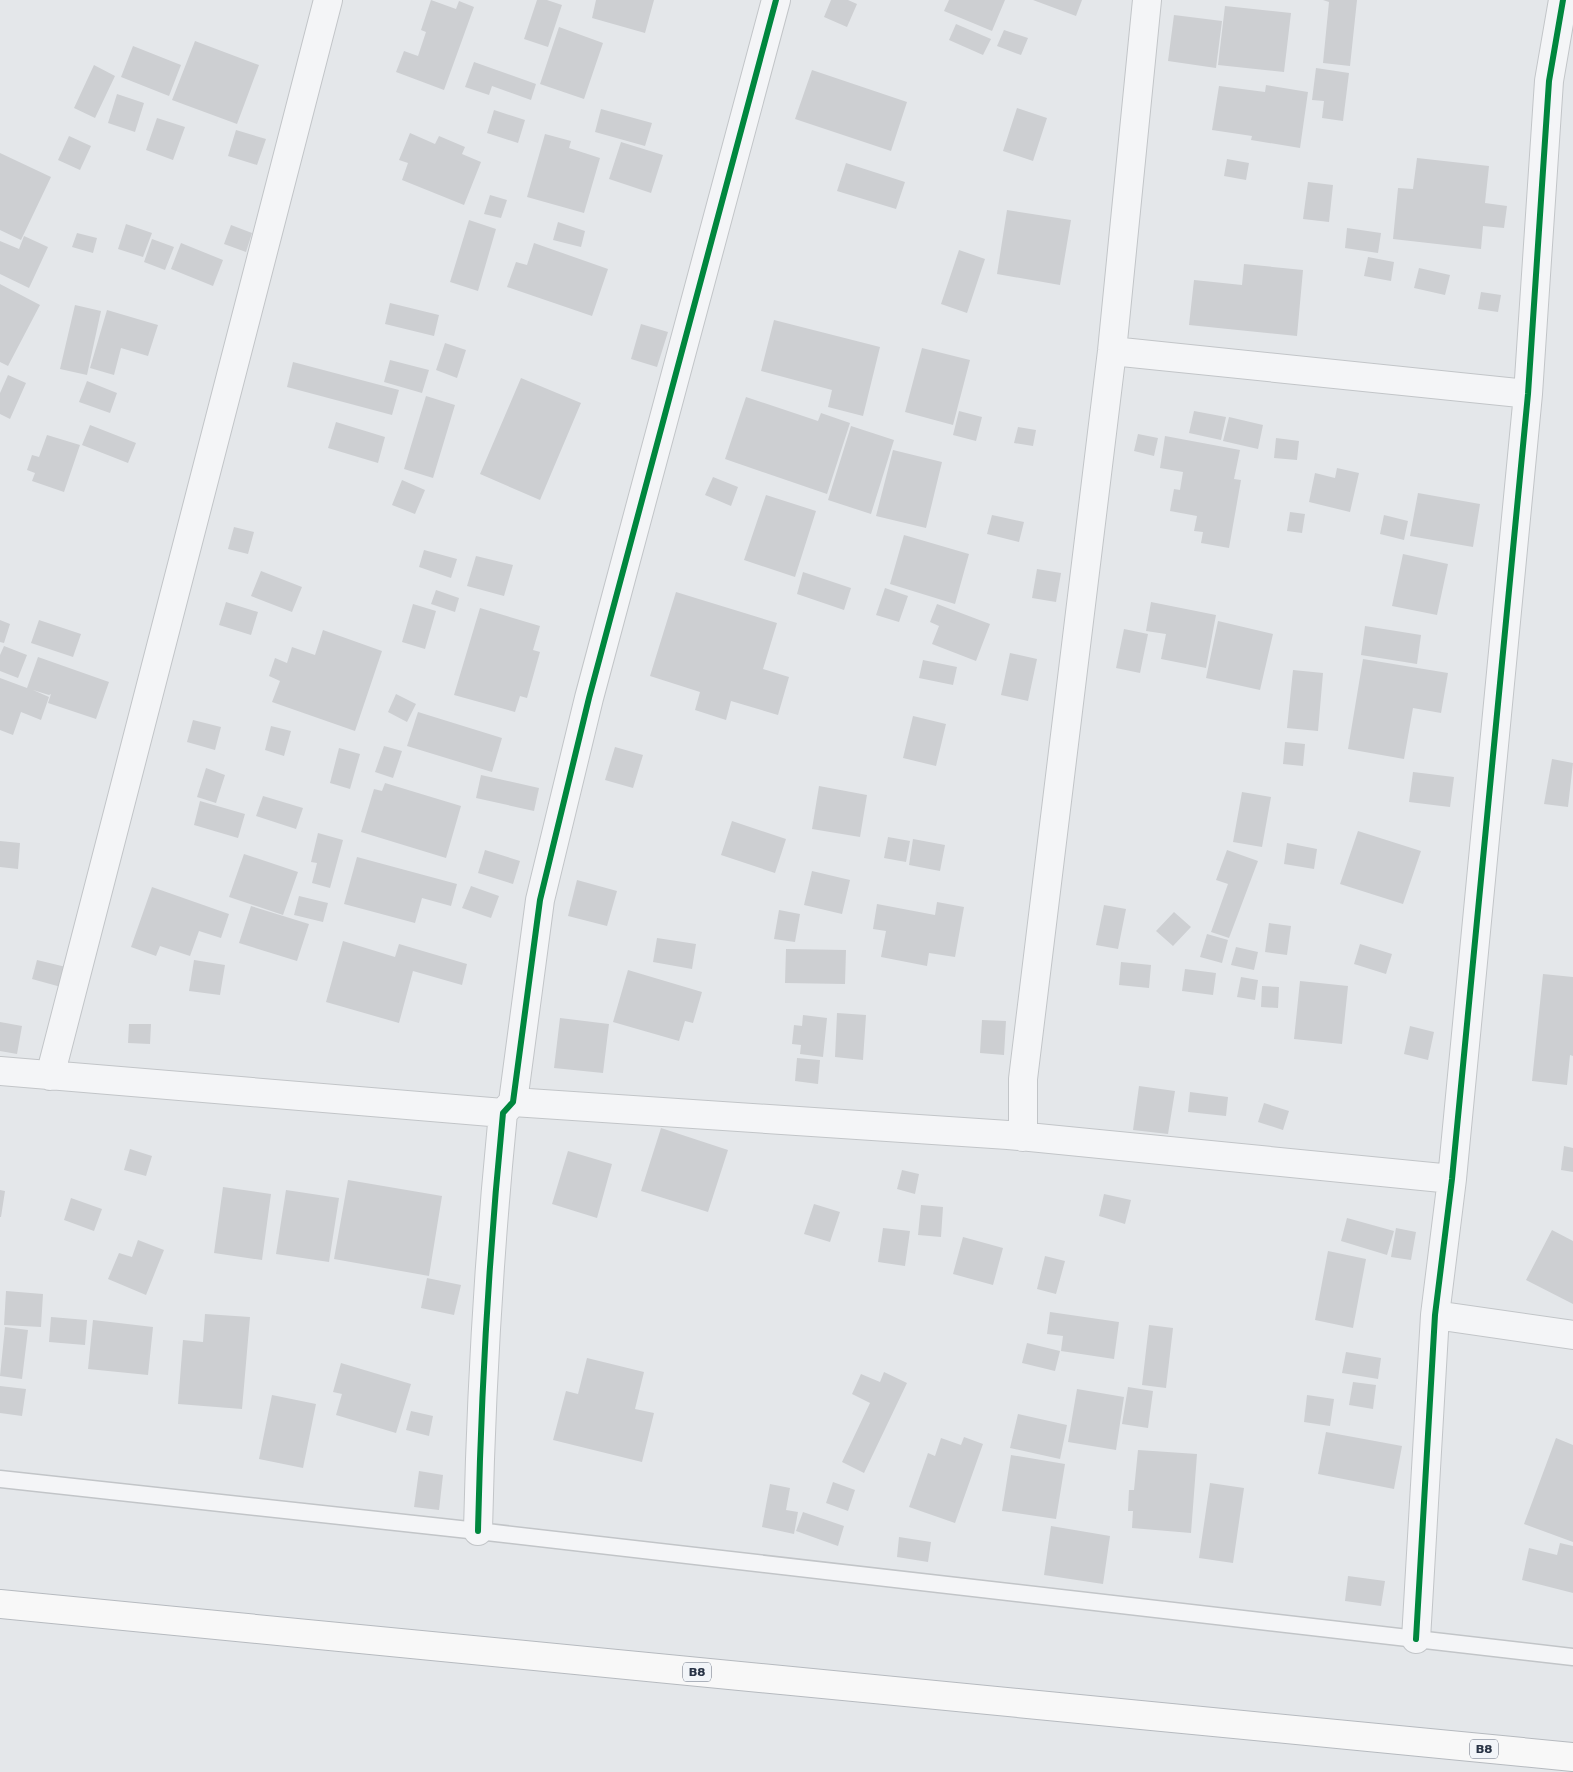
<svg xmlns="http://www.w3.org/2000/svg" width="1573" height="1772" font-family="Rubik,sans-serif">
<style>
.building{fill:#cdcfd2}
.lines{fill:none;stroke-linecap:round;stroke-linejoin:round}
.lane-casing{stroke:#c2c5c8;stroke-width:19}
.street-casing{stroke:#c2c5c8;stroke-width:30}
.highway-casing{stroke:#b6babf;stroke-width:30}
.lane{stroke:#f4f5f7;stroke-width:16}
.street{stroke:#f4f5f7;stroke-width:28}
.highway{stroke:#f8f8f8;stroke-width:28}
.cycleway-casing{stroke:#f2f5f9;stroke-width:9}
.cycleway{stroke:#00873e;stroke-width:6}
.labels{text-anchor:middle;dominant-baseline:central;stroke-width:4;stroke-linejoin:round;paint-order:stroke}
.shield{fill:#f2f5f9;stroke:#656d7c;stroke-width:1}
.shield-label{font-size:12px;font-weight:bold;fill:#283346}
</style>
<rect width="100%" height="100%" fill="#e4e7ea"/>
<path class="building" d="M431,0L456,9L459,1L474,7L444,90L396,72L404,51L418,56L426,32L421,30Z
M537,0H547L562,5L548,47L524,39Z
M596,0H654L645,33L592,18Z
M831,0H848L857,4L847,27L824,17Z
M949,0H1005L992,31L944,11Z
M1033,0H1082L1076,16Z
M1323,0H1357L1350,66L1323,63L1329,2Z
M1225,6L1291,13L1284,72L1218,65Z
M1174,15L1222,21L1216,68L1168,61Z
M956,24L991,39L983,55L949,40Z
M559,27L603,43L584,99L540,84Z
M1004,30L1028,38L1021,55L997,46Z
M195,41L259,65L237,124L172,100Z
M133,46L181,65L169,96L121,77Z
M474,62L536,84L531,100L492,86L489,95L465,87Z
M94,65L115,76L95,118L74,108Z
M1316,68L1349,73L1343,121L1322,118L1324,101L1312,100Z
M812,70L907,102L891,151L795,119Z
M1266,85L1308,92L1300,148L1251,140L1252,136L1212,130L1219,86L1265,92Z
M117,94L144,103L135,132L108,123Z
M1017,108L1047,118L1033,161L1003,151Z
M601,109L652,123L645,146L595,132Z
M494,110L525,120L518,143L487,133Z
M157,118L185,127L173,160L146,150Z
M236,130L266,139L257,165L228,156Z
M410,133L435,144L439,136L465,147L462,154L481,162L464,205L402,180L408,163L399,160Z
M545,134L571,141L569,148L600,158L584,213L527,197Z
M69,136L91,146L80,170L58,160Z
M621,142L663,155L651,193L609,179Z
M0,153L51,177L21,240L0,230Z
M1417,158L1489,166L1485,203L1507,206L1504,228L1483,226L1481,249L1393,239L1398,188L1413,189Z
M1227,159L1249,163L1246,180L1224,176Z
M846,163L905,182L896,209L837,191Z
M1308,182L1333,185L1329,222L1303,219Z
M490,195L507,200L501,218L484,214Z
M1007,210L1071,220L1060,285L997,274Z
M469,220L496,229L478,291L450,282Z
M558,222L585,231L581,247L553,240Z
M126,224L152,233L143,257L118,249Z
M231,225L252,233L246,252L224,244Z
M1347,228L1381,233L1378,253L1345,248Z
M77,233L97,238L93,253L72,247Z
M24,236L48,247L29,288L0,274V241L19,249Z
M152,239L174,247L165,270L144,262Z
M181,243L223,260L213,286L171,269Z
M534,243L608,269L592,316L507,287L516,262L527,265Z
M959,250L985,259L967,313L941,304Z
M1368,257L1394,262L1391,281L1364,276Z
M1244,264L1303,270L1297,336L1189,325L1194,280L1242,285Z
M1419,268L1450,275L1445,295L1414,288Z
M0,284L40,305L8,366L0,362Z
M1481,292L1501,295L1498,312L1478,309Z
M390,303L439,315L434,336L385,324Z
M75,305L101,311L87,375L60,369Z
M107,310L158,325L148,356L121,348L114,375L90,368Z
M774,320L880,347L863,416L828,407L832,390L761,371Z
M641,324L668,332L657,367L631,359Z
M445,343L466,350L457,378L436,370Z
M922,348L970,360L953,425L905,412Z
M390,360L429,370L422,393L384,382Z
M293,362L399,390L392,415L287,387Z
M8,375L26,383L10,419L0,414V393Z
M521,378L581,403L540,500L480,474Z
M87,381L117,393L110,413L79,402Z
M426,396L455,405L433,478L404,469Z
M746,397L818,421L821,413L850,423L827,494L725,459Z
M959,411L982,417L976,441L953,435Z
M1194,411L1226,417L1221,440L1189,433Z
M1229,417L1263,425L1258,449L1223,441Z
M336,422L385,437L378,463L328,448Z
M90,425L136,443L128,463L82,445Z
M851,426L894,440L871,514L828,500Z
M1018,427L1036,430L1033,446L1014,443Z
M1138,434L1158,438L1154,456L1134,451Z
M47,435L80,445L64,492L32,481L35,473L27,470L32,455L39,457Z
M1165,436L1240,450L1234,479L1241,480L1229,548L1201,543L1203,532L1194,531L1197,516L1170,511L1174,489L1180,490L1183,472L1160,468Z
M1276,438L1299,441L1297,460L1274,458Z
M893,450L942,462L926,528L876,516Z
M1337,468L1359,473L1350,512L1309,502L1315,473L1335,478Z
M713,477L738,487L731,506L705,495Z
M402,480L425,490L415,514L392,505Z
M1418,493L1480,504L1473,547L1410,536Z
M766,495L816,511L795,577L744,560Z
M1290,512L1305,514L1302,533L1287,531Z
M992,515L1024,522L1019,542L987,534Z
M1384,515L1408,521L1404,540L1380,534Z
M234,527L254,532L248,554L228,549Z
M904,535L969,554L955,604L890,584Z
M424,550L457,559L451,578L419,567Z
M1403,554L1448,564L1437,615L1392,606Z
M476,556L513,565L504,596L467,586Z
M1037,569L1061,573L1056,602L1032,598Z
M261,571L302,587L292,612L251,596Z
M803,572L851,588L844,610L797,594Z
M885,588L908,596L899,622L876,615Z
M436,590L459,598L455,612L431,604Z
M676,592L777,623L763,669L789,677L778,715L731,701L726,720L695,710L700,692L650,676Z
M226,602L258,612L251,635L219,625Z
M1151,602L1216,615L1206,668L1161,659L1166,634L1146,631Z
M413,604L436,611L425,649L402,642Z
M937,604L990,624L976,661L932,644L939,626L930,622Z
M480,608L540,626L533,650L540,652L527,698L520,696L515,712L454,695Z
M0,620L10,624L4,643L0,642Z
M39,620L81,634L73,657L31,643Z
M1218,621L1273,634L1260,690L1206,678Z
M1365,626L1421,635L1417,664L1361,655Z
M1124,629L1148,634L1140,673L1116,668Z
M323,630L382,651L355,731L272,702L280,681L269,676L275,658L287,663L292,647L315,655Z
M4,646L27,655L18,678L0,671V655Z
M1010,653L1037,659L1028,701L1001,695Z
M38,657L109,682L96,719L48,703L51,694L49,695L33,690L49,697L41,720L21,712L13,735L0,730V678L27,688Z
M1363,659L1448,673L1441,713L1413,708L1404,759L1348,749Z
M923,660L957,667L953,685L919,678Z
M1293,670L1323,673L1318,731L1287,728Z
M396,694L416,704L407,722L388,712Z
M418,712L502,738L492,772L407,746Z
M913,716L946,724L936,766L903,758Z
M193,720L221,727L215,750L187,742Z
M271,726L291,731L284,756L265,750Z
M1285,742L1305,744L1303,766L1283,764Z
M384,746L402,751L393,778L375,772Z
M615,747L643,755L633,788L605,780Z
M339,748L360,754L350,789L330,783Z
M1552,759L1573,763L1568,807L1544,804Z
M206,768L225,775L216,803L197,797Z
M1413,772L1454,777L1450,807L1409,802Z
M481,775L539,788L534,811L476,798Z
M385,783L461,806L446,858L361,832L374,789L382,791Z
M819,786L867,795L860,837L812,829Z
M1242,792L1271,797L1262,847L1233,842Z
M263,796L303,808L296,829L256,816Z
M200,801L245,814L238,838L194,825Z
M732,821L786,839L775,873L721,855Z
M1358,831L1421,851L1403,904L1340,884Z
M318,833L343,840L330,888L312,883L317,863L311,862Z
M888,837L910,841L906,862L884,858Z
M913,839L945,845L940,871L909,865Z
M0,841L20,843L18,869L0,867Z
M1287,843L1317,849L1314,869L1284,864Z
M485,850L520,861L513,884L478,873Z
M1227,850L1258,861L1229,938L1211,932L1228,884L1216,880Z
M244,854L298,872L283,915L229,897Z
M357,857L457,884L451,906L422,898L415,923L344,904Z
M812,871L850,880L842,914L804,905Z
M577,880L617,891L607,926L568,916Z
M471,886L499,896L491,918L462,908Z
M152,887L229,914L221,938L199,931L190,956L160,946L156,956L131,947Z
M299,896L328,903L323,922L294,915Z
M937,902L964,907L955,957L929,953L927,966L881,957L886,931L873,929L877,904L935,915Z
M1104,905L1126,909L1118,949L1096,945Z
M251,906L309,924L297,961L239,943Z
M779,910L800,914L795,942L774,939Z
M1174,912L1191,927L1173,946L1156,931Z
M1269,923L1291,926L1287,955L1265,952Z
M1207,934L1228,940L1222,963L1200,957Z
M657,938L696,944L692,969L653,962Z
M343,941L395,957L399,944L467,964L462,985L413,971L399,1023L326,1002Z
M1360,944L1392,954L1386,974L1354,964Z
M1236,947L1258,952L1254,970L1231,965Z
M786,949L846,950L845,984L785,983Z
M37,960L66,967L61,987L32,979Z
M194,960L225,965L220,995L189,991Z
M1121,962L1151,965L1149,988L1119,985Z
M1185,969L1216,973L1213,995L1182,991Z
M628,970L702,992L693,1023L685,1021L679,1041L613,1022Z
M1543,974L1573,977V1056L1570,1055L1567,1085L1532,1081Z
M1241,977L1258,980L1255,1000L1237,997Z
M1300,981L1348,986L1342,1044L1294,1039Z
M1262,986L1279,987L1278,1008L1261,1007Z
M837,1013L866,1015L863,1060L835,1057Z
M803,1015L827,1018L823,1057L800,1054L801,1045L792,1044L794,1025L802,1026Z
M560,1018L609,1024L603,1073L554,1068Z
M982,1020L1006,1021L1004,1055L980,1053Z
M0,1022L22,1026L17,1054L0,1051Z
M129,1024H151L150,1044L128,1043Z
M1410,1026L1434,1032L1428,1060L1404,1054Z
M797,1058L820,1060L818,1084L795,1081Z
M1139,1086L1175,1091L1168,1134L1133,1130Z
M1190,1092L1228,1097L1226,1116L1188,1112Z
M1264,1103L1289,1111L1283,1130L1258,1122Z
M661,1128L728,1150L708,1212L641,1191Z
M1564,1146L1573,1148V1172L1561,1170Z
M130,1149L152,1156L146,1176L124,1170Z
M568,1151L612,1164L597,1218L552,1204Z
M902,1170L919,1174L915,1194L897,1189Z
M348,1180L442,1196L429,1276L334,1259Z
M223,1187L271,1194L262,1260L214,1253Z
M0,1190L5,1191L1,1217H0Z
M286,1190L339,1198L329,1262L276,1254Z
M1104,1194L1131,1200L1125,1224L1099,1216Z
M71,1198L102,1209L94,1231L64,1220Z
M814,1204L840,1212L830,1242L804,1234Z
M921,1205L943,1207L941,1237L918,1235Z
M1347,1218L1394,1231L1387,1255L1341,1241Z
M883,1228L910,1231L905,1266L878,1262Z
M1396,1228L1416,1232L1411,1260L1391,1257Z
M1552,1230L1573,1241V1304L1526,1280Z
M963,1237L1003,1248L993,1285L953,1274Z
M138,1240L164,1250L146,1295L108,1279L119,1253L132,1257Z
M1328,1251L1366,1259L1353,1328L1315,1320Z
M1045,1256L1065,1261L1056,1294L1037,1289Z
M427,1278L461,1285L454,1315L421,1308Z
M6,1291L43,1294L41,1327L4,1325Z
M1050,1312L1119,1322L1114,1359L1061,1351L1063,1336L1047,1334Z
M205,1314L250,1317L242,1409L178,1404L183,1340L203,1342Z
M51,1317L87,1320L85,1345L49,1342Z
M93,1320L153,1327L148,1375L88,1369Z
M1149,1325L1173,1328L1166,1388L1142,1385Z
M5,1327L28,1330L22,1379L0,1376Z
M1027,1343L1060,1351L1055,1371L1022,1363Z
M1346,1352L1381,1358L1378,1379L1342,1373Z
M587,1358L644,1372L635,1409L654,1413L642,1462L553,1440L566,1391L578,1394Z
M341,1363L411,1384L396,1433L336,1415L342,1394L333,1392Z
M884,1372L907,1383L864,1473L842,1462L870,1403L852,1394L861,1374L880,1382Z
M1353,1382L1376,1385L1373,1409L1349,1405Z
M0,1386L26,1389L22,1416L0,1413Z
M1128,1387L1153,1391L1148,1428L1122,1424Z
M1077,1389L1124,1397L1116,1450L1068,1442Z
M272,1395L316,1404L303,1468L259,1459Z
M1307,1395L1334,1399L1330,1426L1304,1422Z
M411,1411L433,1416L429,1436L406,1430Z
M1018,1414L1067,1425L1060,1459L1010,1448Z
M1326,1432L1402,1446L1394,1489L1318,1474Z
M964,1437L983,1444L955,1523L909,1507L928,1453L935,1456L941,1438L961,1445Z
M1556,1438L1573,1445V1542L1524,1524Z
M1138,1450L1197,1454L1191,1533L1132,1528L1133,1511H1128L1129,1490H1134Z
M1011,1455L1065,1464L1056,1519L1002,1511Z
M419,1471L443,1475L439,1510L414,1507Z
M833,1482L855,1490L848,1511L826,1503Z
M1210,1483L1244,1488L1233,1563L1199,1558Z
M770,1484L790,1488L786,1510L798,1512L794,1534L762,1527Z
M803,1512L844,1526L838,1546L796,1531Z
M1051,1526L1110,1536L1103,1584L1044,1575Z
M899,1537L931,1542L928,1562L897,1557Z
M1560,1543L1573,1546V1593L1522,1580L1529,1548L1557,1555Z
M1348,1576L1385,1581L1381,1606L1345,1601Z"/>
<g class="lines">
<g class="lane-casing">
<path id="lane" d="M0,1479L478,1531L1573,1657"/>
</g>
<g class="street-casing">
<path id="street" d="M1112,351L1528,394
M0,1071L503,1113
M50,1076L328,0
M513,1102L1008,1135L1452,1179
M1023,1137V1079L1112,351L1147,0
M1435,1315L1573,1335
M478,1531C481,1391 489,1253 503,1113L513,1102L540,900L589,698L776,0
M1416,1639L1435,1315L1452,1179L1528,394L1549,81L1563,0"/>
</g>
<g class="highway-casing">
<path id="highway" d="M0,1604L1573,1757"/>
</g>
<use href="#lane" class="lane"/>
<use href="#street" class="street"/>
<use href="#highway" class="highway"/>
<g class="cycleway-casing">
<path id="cycleway" d="M478,1531C481,1391 489,1253 503,1113L513,1102L540,900L589,698L776,0
M1416,1639L1435,1315L1452,1179L1528,394L1549,81L1563,0"/>
</g>
<use href="#cycleway" class="cycleway"/>
</g>
<g class="labels">
<g class="shield">
<rect x="683" y="1662.5" width="28" height="19" rx="4"/>
<rect x="1470" y="1739.5" width="28" height="19" rx="4"/>
</g>
<g class="shield-label">
<text x="697" y="1672">B8</text>
<text x="1484" y="1749">B8</text>
</g>
</g>
</svg>
